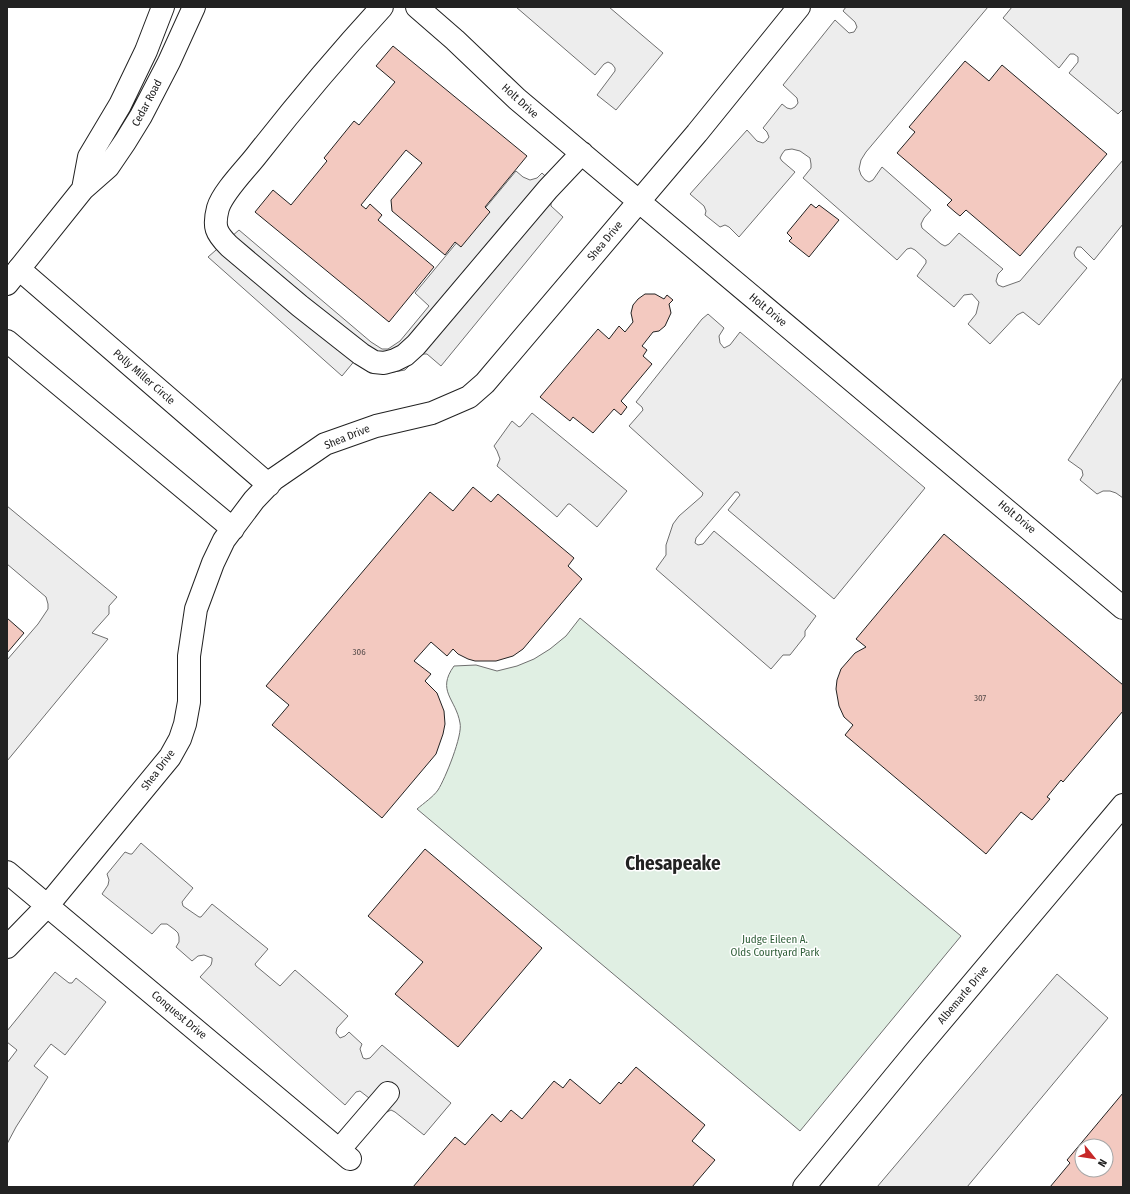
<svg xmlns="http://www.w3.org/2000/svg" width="1130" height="1194" font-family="'Fira Sans Condensed',sans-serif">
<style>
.green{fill:#e0efe3;stroke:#6f6f6f}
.parking{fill:#ededed;stroke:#6f6f6f}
.building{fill:#f3c9c0;stroke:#222;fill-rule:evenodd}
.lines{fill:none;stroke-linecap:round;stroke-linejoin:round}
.minor-casing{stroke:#222;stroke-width:24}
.major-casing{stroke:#222;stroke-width:24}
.minor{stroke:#fff;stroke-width:22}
.major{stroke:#fff;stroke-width:22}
.labels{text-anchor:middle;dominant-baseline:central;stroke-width:3;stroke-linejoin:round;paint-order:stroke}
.number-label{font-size:9px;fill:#564c4a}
.street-label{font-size:11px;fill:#222;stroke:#fff}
.park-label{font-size:11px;fill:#2f5e38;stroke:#fff}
.town-label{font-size:19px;font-weight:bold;fill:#222;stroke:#fff}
</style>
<rect width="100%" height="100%" fill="#fff"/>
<path class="green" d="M580,618L961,936L800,1131L417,809C424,803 433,797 438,790C445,779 463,735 460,723C456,699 436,691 454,666L476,665L497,671L517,666L534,659L550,649L566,636Z"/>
<path class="parking" d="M516,7H609L663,53L616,110L597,95L615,71V68L612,64L608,62L604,64L595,75Z
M846,7H988L866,152L861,160L859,169L861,175L865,180L869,182L873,180L882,167L931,210L924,218L921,224L922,228L941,244L945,246L949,244L959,233L1003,269L998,274L996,281L998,285L1003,287L1020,281L1123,160V224L1094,260L1081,247H1077L1074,253L1075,257L1087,268L1039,325L1023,312L1017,315L990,344L968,324L976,314L979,302L972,294L964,295L954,307L917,276L926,263V260L915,250L911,248L907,249L897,260L803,178L811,168V164L810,158L800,151L792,149L785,150L782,154L780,158L782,161L795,172L739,237L729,227L725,225L720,227L705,215L706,211L704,206L690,194L747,130L757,141L763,143L766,141L769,137L767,132L763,128L782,104L787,108L791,109L795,107L798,103L797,98L783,85L835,20L849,33L854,32L857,27L855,22L843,11Z
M1012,7H1123V109L1118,114L1069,73L1078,62V57L1074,54H1070L1059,68L1003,18Z
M516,171L523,177L530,180L537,178L542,173L559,189L551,201V206L563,217L441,366L427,354H421L405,370L382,374L356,359L342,376L208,257L239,230L371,342L382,349H388L400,341L429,306L415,293Z
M708,314L724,328L719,336L720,343L724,348L730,345L740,332L925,488L834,599L728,510L740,495L738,492H735L696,538L695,543L698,545L703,544L714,531L816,616L805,631V636L790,655H783L771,669L656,569L666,555V545L673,524L679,516L702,496L703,493L629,426L643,410L642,407L636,402L702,319Z
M1123,377V498L1116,493L1110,491H1103L1097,494L1080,480L1083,475L1082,470L1068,460Z
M532,413L627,491L597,527L570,504H568L557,517L497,466L500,459L497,451L494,446L512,421L519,427L521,426Z
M7,506L117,597L109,606V614L92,633L108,639L7,761V660L38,624L48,609V604L46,597L7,564Z
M141,843L193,888L185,898L182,902L183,906L199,917H201L212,904L268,949L255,964L256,966L280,986L295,970L348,1016L337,1028L336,1033L340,1038L345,1036L349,1032L362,1044L360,1049L363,1058L366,1059L370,1058L382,1045L451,1103L424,1135L395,1112L391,1110L387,1112L360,1091L356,1092L345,1105L200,977L211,965L212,961V958L204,955L198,956L192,961L176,947L179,942V937L178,933L175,930L167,924H161L152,934L102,894L108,885L109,880L107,874L125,852L130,854H132Z
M55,972L69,983H72L76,978L106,1002L65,1055L51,1044L34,1066L48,1077L16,1127L7,1144V1063L17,1050L7,1042V1031Z
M1057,974L1108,1018L967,1187H877Z"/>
<path class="building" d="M393,46L527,156L485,207L490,212L461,247L455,242L445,255L392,211L391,200L422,163L406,150L361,205L366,209L370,204L382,215L378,220L434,267L389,322L255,212L273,190L291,205L327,161L324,158L354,121L359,125L395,82L376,66Z
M965,61L989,81L1002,65L1107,154L1020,256L966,210L960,216L955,212L947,205L952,200L897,153L915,132L909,127Z
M811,204L816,208L819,205L839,220L809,257L789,241L792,238L787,233Z
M645,294H655L664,299L667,295L673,300L669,304L671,313L665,326L659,331L653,332L642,346L647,350L643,356L652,364L621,401L627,407L621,415L614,409L593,433L573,417L570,421L540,397L598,329L609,339L619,326L625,332L633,322L631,313L633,305L638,299Z
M473,487L491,502L498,494L574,558L568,566L582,579L523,649L513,656L496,661H475L468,659L458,654L453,649L447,656L431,642L414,661L431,674L425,681L437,693L444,711L445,724L443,734L436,754L382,818L272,725L289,705L266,686L430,492L453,511Z
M944,534L1123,685V711L1063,782L1061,780L1047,797L1050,799L1032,820L1021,812L986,854L845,735L853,725L844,717L839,706L836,689L837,680L841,669L855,653L866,647L856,639Z
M7,618L24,633L7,653Z
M425,849L542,948L458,1047L395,994L423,962L368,916Z
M636,1067L705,1125L692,1141L715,1160L692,1187H413L455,1137L465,1145L492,1114L501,1122L511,1110L522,1119L554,1081L563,1088L570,1079L600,1104L619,1082L621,1084Z
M1123,1093V1187H1050L1070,1163L1067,1160ZM1082,1146H1106V1170H1082Z"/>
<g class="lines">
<g class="minor-casing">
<path id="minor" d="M382,7C338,55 296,105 256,156C245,170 223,192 218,208C213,227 216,233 229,246L300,306L361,354L374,362L384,363L395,360L405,355L416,345L548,189L582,153
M417,7L455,40L517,99L1123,608
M19,269L269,485
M7,341L233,529
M7,872L350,1159
M7,947L48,905L170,757L180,739L185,724L189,702V656L196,609L213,563L224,540L254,500L274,479L325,444L376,426L432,413L469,397L485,383L697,133L799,7
M339,1150L388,1093
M804,1187L915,1052L1123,805"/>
</g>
<g class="major-casing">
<path id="major" d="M83,189L89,157L120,105L146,51L163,7
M7,284L83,189L108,167L125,142L141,116L169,62L194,7"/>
</g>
<use href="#minor" class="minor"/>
<use href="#major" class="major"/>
</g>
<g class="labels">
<g class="number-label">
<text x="359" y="652">306</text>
<text x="980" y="698">307</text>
</g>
<g class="street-label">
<text transform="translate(520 101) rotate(42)">Holt Drive</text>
<text transform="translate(147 103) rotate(-62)">Cedar Road</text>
<text transform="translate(605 241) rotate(-50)">Shea Drive</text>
<text transform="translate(768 310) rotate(40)">Holt Drive</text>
<text transform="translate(144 377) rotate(41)">Polly Miller Circle</text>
<text transform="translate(347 437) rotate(-22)">Shea Drive</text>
<text transform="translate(1017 517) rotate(40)">Holt Drive</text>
<text transform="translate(158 770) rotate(-53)">Shea Drive</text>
<text transform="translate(963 995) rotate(-50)">Albemarle Drive</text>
<text transform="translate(179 1015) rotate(40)">Conquest Drive</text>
</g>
<g class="park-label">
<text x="775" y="939">Judge Eileen A.<tspan x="775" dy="13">Olds Courtyard Park</tspan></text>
</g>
<g class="town-label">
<text x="673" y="863">Chesapeake</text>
</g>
</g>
<rect width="1130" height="1194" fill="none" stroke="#222222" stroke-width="16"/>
<g transform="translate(1094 1158) rotate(120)"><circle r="19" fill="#ffffff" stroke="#a7a7a7"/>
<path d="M0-3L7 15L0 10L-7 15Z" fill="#c62828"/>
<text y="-6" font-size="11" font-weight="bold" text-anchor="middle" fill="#222222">N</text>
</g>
</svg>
